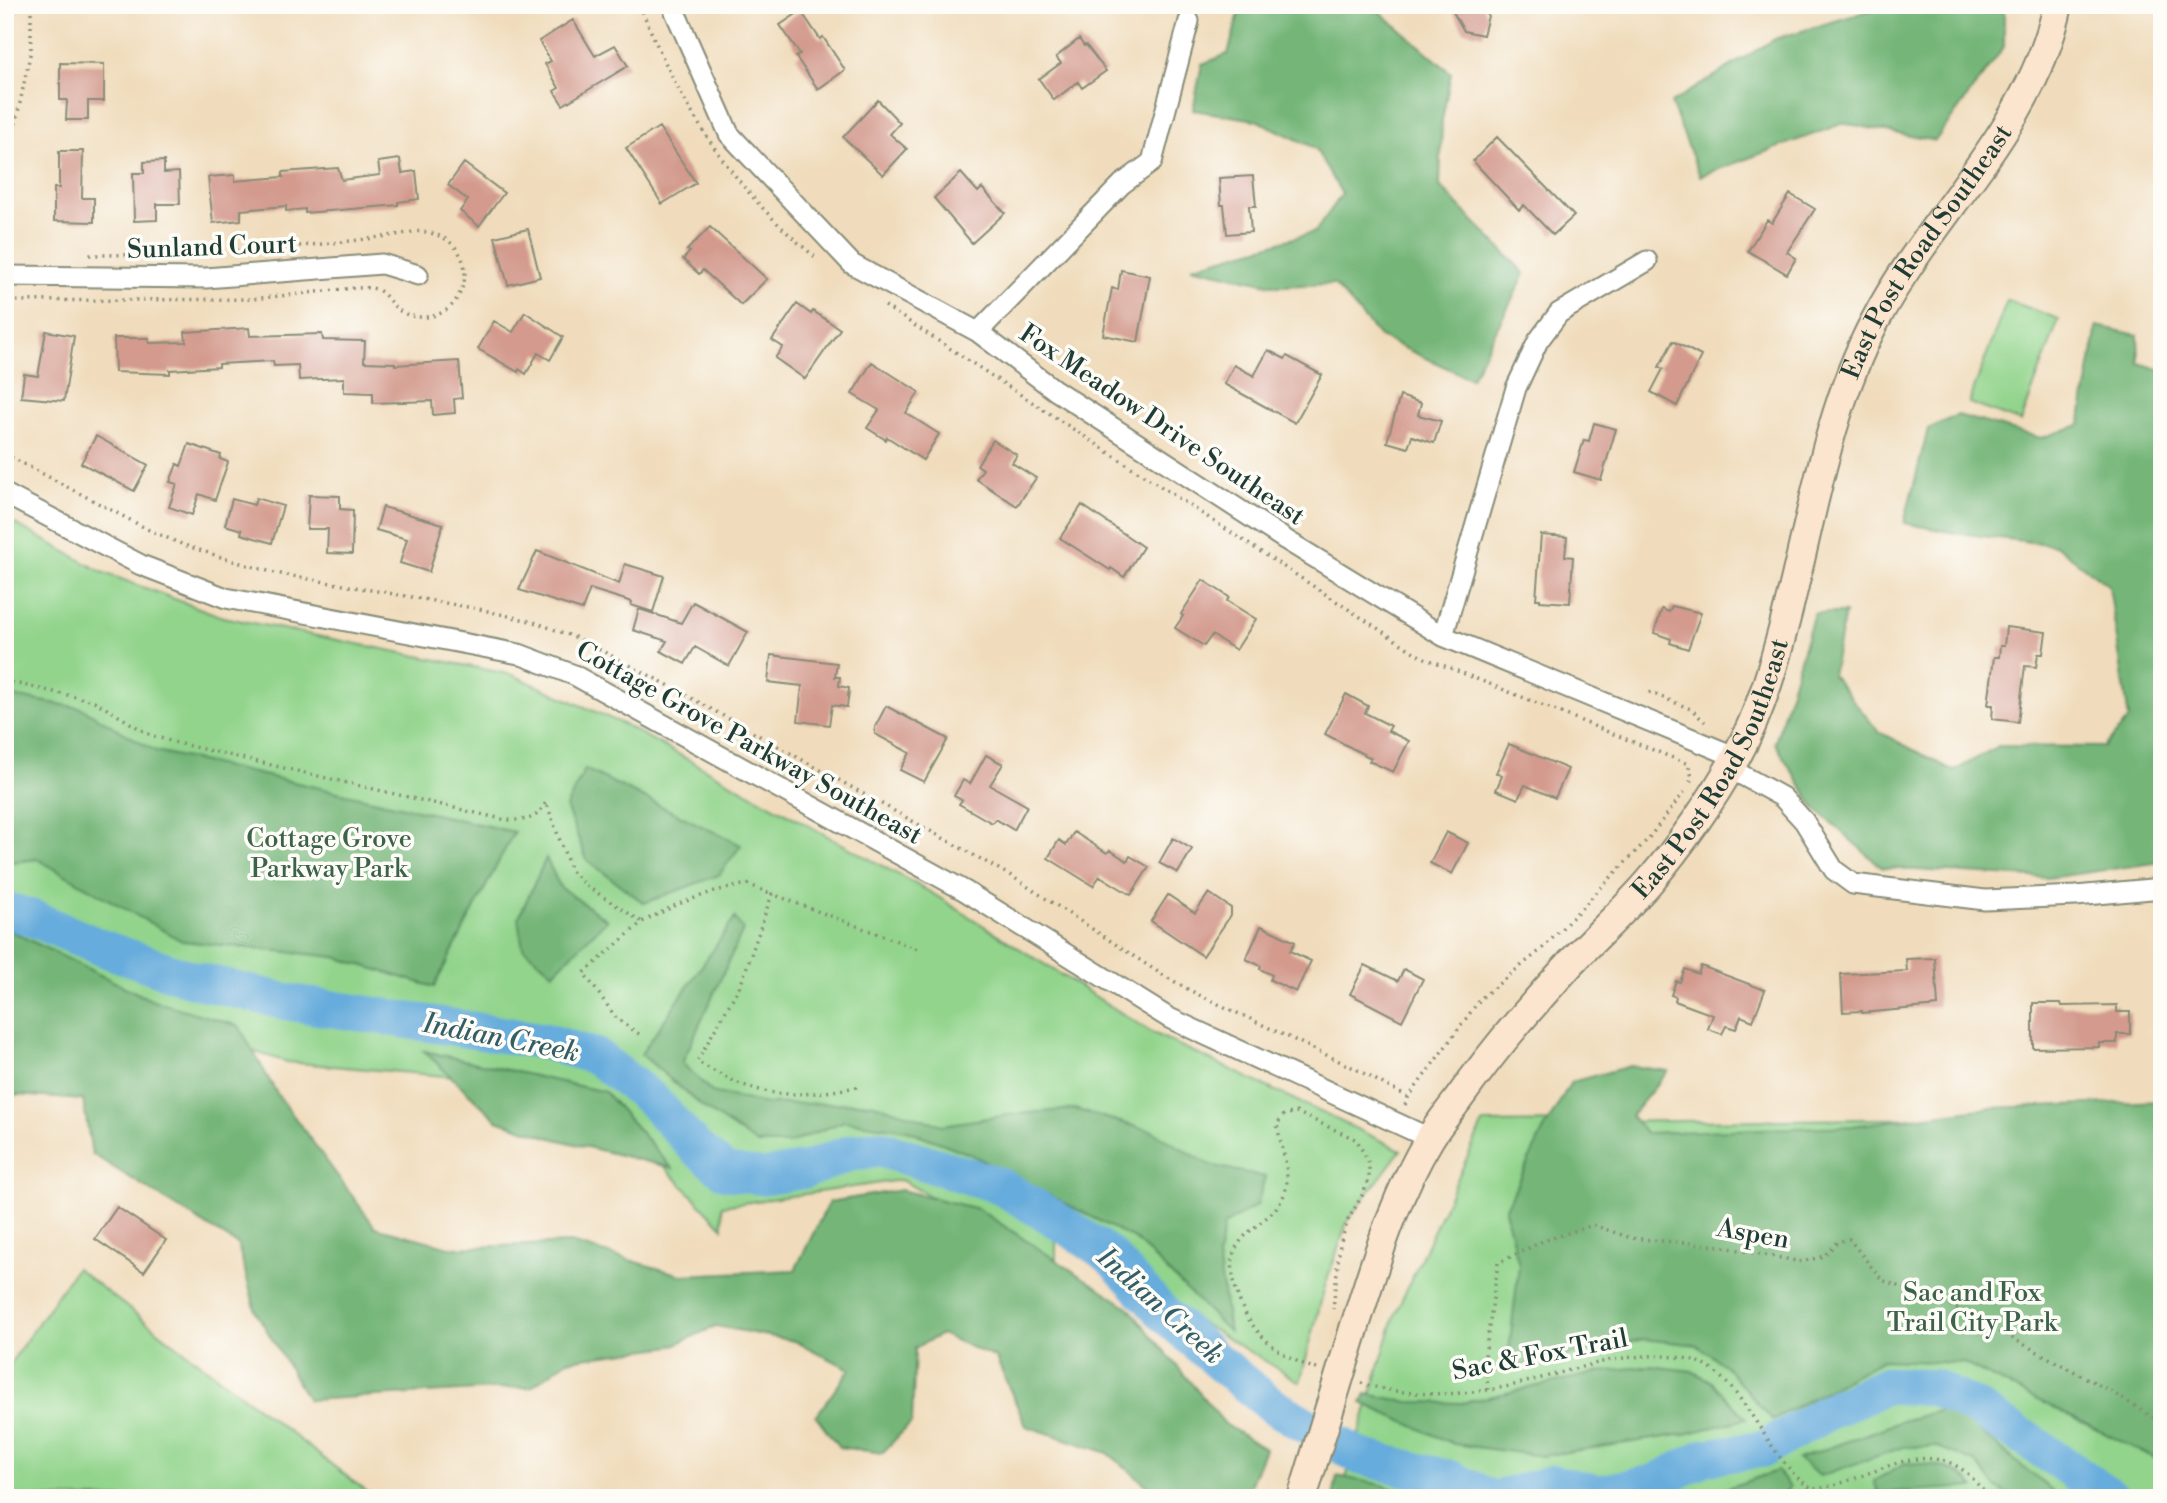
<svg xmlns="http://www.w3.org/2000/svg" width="2167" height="1503" font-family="'Libre Bodoni',serif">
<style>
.green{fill:#92d48c;stroke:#588860;stroke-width:2}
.forest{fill:#75b678;stroke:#4a7a56;stroke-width:2}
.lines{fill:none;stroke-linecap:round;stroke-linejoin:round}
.river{stroke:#66acdc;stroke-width:37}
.building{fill:#d39a8d}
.minor-casing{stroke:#888c78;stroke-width:23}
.secondary-casing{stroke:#888c78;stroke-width:32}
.path{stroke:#888c78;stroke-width:3.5;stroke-dasharray:2 5;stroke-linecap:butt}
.minor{stroke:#fff;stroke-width:19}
.secondary{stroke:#fce5cf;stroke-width:28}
.secondary-bridge-casing{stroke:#888c78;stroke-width:32;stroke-linecap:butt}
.secondary-bridge{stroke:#fce5cf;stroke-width:28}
.labels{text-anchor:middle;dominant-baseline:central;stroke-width:7;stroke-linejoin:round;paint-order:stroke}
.street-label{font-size:26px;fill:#1f3d34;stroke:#fdfcf7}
.park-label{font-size:26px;fill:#3c634a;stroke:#fdfcf7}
.water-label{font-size:28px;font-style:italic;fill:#345e66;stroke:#fdfcf7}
</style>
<rect width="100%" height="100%" fill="#fdfcf7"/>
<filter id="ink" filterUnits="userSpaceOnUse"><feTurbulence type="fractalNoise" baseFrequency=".0143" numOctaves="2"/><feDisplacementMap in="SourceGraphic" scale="14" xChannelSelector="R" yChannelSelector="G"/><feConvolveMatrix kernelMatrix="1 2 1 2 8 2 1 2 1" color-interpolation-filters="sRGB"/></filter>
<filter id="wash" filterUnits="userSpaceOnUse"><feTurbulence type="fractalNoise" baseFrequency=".00686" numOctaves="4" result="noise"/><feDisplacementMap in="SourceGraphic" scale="28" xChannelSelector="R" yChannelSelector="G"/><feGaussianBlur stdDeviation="1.57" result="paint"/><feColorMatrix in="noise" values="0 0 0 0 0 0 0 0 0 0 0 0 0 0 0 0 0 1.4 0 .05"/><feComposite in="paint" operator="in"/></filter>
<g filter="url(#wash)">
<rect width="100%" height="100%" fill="#f0dcbc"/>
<path class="green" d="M2007,300L2059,319L2021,422L1969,403Z
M5,518L102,572L223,617L513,675L625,725L932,893L1153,1033L1401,1150L1348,1220L1325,1286L1300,1382L1056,1236V1265L901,1180L722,1206L723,1228L590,1089L287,1062L5,972Z
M2162,1116V1498H1340L1394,1317L1483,1123Z
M76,1268L375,1498H5V1371Z"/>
<path class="forest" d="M1234,5H1372L1451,73L1442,120L1440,186L1525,274L1471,379L1380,337L1334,284L1277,286L1191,267L1315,232L1342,194L1315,148L1256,120L1193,110L1202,64L1228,54L1239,13Z
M1888,5H2004V47L1935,141L1844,123L1700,176L1671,103L1775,39Z
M2097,326L2138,335L2139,363L2162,370V862L2048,878L1882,868L1814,807L1775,743L1814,613H1845L1832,675L1879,732L1954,771L1998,746L2104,747L2129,719L2109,586L2055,545L1950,532L1904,523L1928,429L1958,415L2041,438L2080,425Z
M5,695L81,708L156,751L514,832L434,987L335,957L182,941L37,859L5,863Z
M585,769L741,845L719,875L644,903L587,860L566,807Z
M546,858L560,887L607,920L553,973L523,948L518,919Z
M735,918L743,930L682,1063L712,1092L766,1104L871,1103L942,1125L1008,1115L1074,1109L1152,1131L1210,1165L1265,1177L1257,1205L1224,1225L1218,1257L1229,1332L1136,1240L970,1154L907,1130L844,1121L788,1144H757L704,1108L641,1054Z
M5,928L151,1000L239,1026L276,1092L375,1227L453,1248L571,1243L681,1275L795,1270L829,1202L901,1190L978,1209L1128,1307L1225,1424L1265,1449L1245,1498H1162L1108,1453L1026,1426L996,1358L941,1334L915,1348L912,1422L882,1453L839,1447L816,1416L850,1369L795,1341L716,1326L672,1346L568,1360L531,1387L308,1400L256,1312L238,1245L92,1154L83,1100L5,1094Z
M424,1051L605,1092L672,1168L551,1138L497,1120Z
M1630,1066L1668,1071L1631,1116L1645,1133L1852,1126L1988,1108L2162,1101V1462L1963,1363L1882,1360L1772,1420L1725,1366L1697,1345L1644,1339L1507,1368L1519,1265L1505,1210L1543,1131L1571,1082Z
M1650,1366L1692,1371L1712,1382L1746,1419L1685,1434L1541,1456L1454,1444L1362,1403L1366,1394L1409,1402L1462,1403L1600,1372Z
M1943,1410L1968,1422L2061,1498H2013L1996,1487L1975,1462L1938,1447H1903L1820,1476L1798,1459L1905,1420Z
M1905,1463C1935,1465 1953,1464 1975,1487L1878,1493L1874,1481Z
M1777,1471L1790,1487L1780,1498H1698Z
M1337,1476L1382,1485L1418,1498H1333Z"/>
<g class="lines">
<path class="river" d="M5,910L32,918L102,948L191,979L287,1002L544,1041L597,1057L651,1099L696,1148L726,1172L764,1177L806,1170L850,1153L878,1148L998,1185L1052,1217L1108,1254L1164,1314L1217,1361L1273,1406L1361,1457L1451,1479L1490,1498
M1500,1498L1553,1483L1599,1493L1654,1483L1705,1457L1764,1449L1831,1410L1887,1385L1935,1388L1976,1408L2040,1448L2112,1498"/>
</g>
<g id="blocks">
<path class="building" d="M1449,5H1482L1488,16L1483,35L1464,31Z
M801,11L820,39L823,37L845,70L818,89L796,57L800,54L780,25Z
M573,20L595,56L615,45L628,66L563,105L554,91L559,88L545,64L551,61L539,41Z
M1079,39L1084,46L1086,45L1106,71L1082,88L1078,82L1054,100L1039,79L1061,63L1056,57Z
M60,63L104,64V101H88V120H66L67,100H60Z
M878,100L900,123L890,134L907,149L883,175L843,137Z
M659,127L696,183L662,204L626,148Z
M1497,137L1574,216L1553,235L1524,205L1519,210L1473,161Z
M59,151H83L82,198H94V222L54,221V188H59Z
M400,159L402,173L416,171L419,199L398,202V205L305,213V209L286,211V206L241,210V220L213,223L208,177L235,175V181L283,177V172L338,168L342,180L380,175L378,162Z
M164,161V173L179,172L180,204H157V220L134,221L133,173H144V162Z
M464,163L504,193L479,226L460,211L468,200L448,185Z
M961,173L978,192L982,188L1005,213L972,243L934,198Z
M1253,176L1256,206H1249L1251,232L1227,234L1224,205H1221L1219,178Z
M1790,194L1815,209L1787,252L1796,258L1787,274L1748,251L1767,220L1772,223Z
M710,227L767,279L741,305L703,270L699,274L683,259L690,252L687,250Z
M528,229L540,277L508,285L495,237Z
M1121,270L1150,276L1138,342L1103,335L1112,288L1118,290Z
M797,304L811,314L813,311L840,329L805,379L775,358L783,347L772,340Z
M525,312L563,337L550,360L538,353L526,374L519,369L518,372L478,349L494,321L513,332Z
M249,328L250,336L322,334L323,340L365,341L364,362L395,363V365L459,361L462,398L454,399L455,413L433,415L432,401L373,403V393L344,392V378L299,380L298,365L274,366L273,361L219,364V367L170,370V374L115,372L114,338H149V343L186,342L185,332Z
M46,331L74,336L64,401L21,397L24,374L38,376Z
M1673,341L1701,356L1677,406L1651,392L1663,369L1659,367Z
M1268,350L1285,359L1287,356L1322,375L1295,423L1224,384L1234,365L1254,376Z
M872,362L919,392L906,413L939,434L923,460L887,437L886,440L867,428L879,410L852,394Z
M1400,396L1421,403L1418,415L1441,421L1434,443L1412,436L1408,448L1387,442Z
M1594,423L1616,429L1601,480L1574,472L1584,440L1589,441Z
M96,436L148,465L134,491L81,463Z
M993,440L1017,455L1012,463L1036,478L1017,506L976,479L983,469L977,465Z
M189,444L221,455L220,459L228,462L215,500L199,494L192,515L169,507L177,484L170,482L177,464L181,466Z
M309,495L340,496V509L353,510L352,554L327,553L328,529H307Z
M256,498L283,506L272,543L241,534L242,530L225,525L232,499L254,505Z
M1082,505L1143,547L1124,577L1111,568L1110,570L1060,538Z
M383,507L443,524L429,572L400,563L407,539L376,530Z
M1541,535L1567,537L1565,556L1573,557L1570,603L1540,601V599H1536Z
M537,551L619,584L625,564L664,576L653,612L631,605L632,602L590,589L582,610L519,590Z
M1203,580L1229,597L1227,601L1256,619L1236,650L1212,635L1204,646L1175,628L1183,616L1181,614Z
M693,602L748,632L729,666L695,647L685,664L661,651L667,641L633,630L639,609L681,623Z
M1672,606L1701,613L1688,649L1670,643L1671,639L1654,633L1662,609L1669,612Z
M2006,627L2046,632L2043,654H2038L2036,667L2025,666L2018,722L1992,719L1993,705H1988L1994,657H1999L2000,646H2004Z
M771,655L837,663L835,677H840L839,686L849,688L847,707L832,705L829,725L798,721L802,686L768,682Z
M1346,694L1368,706L1365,713L1391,726L1388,731L1409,741L1393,772L1369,761L1371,758L1325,734Z
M886,706L948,739L924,782L900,770L910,753L875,734V727Z
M1509,744L1568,769L1555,798L1525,785L1518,799L1496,790L1502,776L1496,773Z
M986,755L1003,764L990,785L1027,806L1014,830L995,819L992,823L959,804L962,800L954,796L963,780L970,784Z
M1074,832L1107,853L1110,850L1127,861L1130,856L1149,867L1131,895L1100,876L1093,886L1048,858L1059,840L1066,845Z
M1446,832L1468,843L1452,874L1430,863Z
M1173,838L1192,849L1178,873L1159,863Z
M1209,893L1231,908V915L1203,956L1151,921L1168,895L1195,913Z
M1261,926L1295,942L1290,951L1311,961L1296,992L1270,980L1272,975L1260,969L1261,966L1246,959Z
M1935,958L1938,1006L1862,1013V1011L1843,1012L1841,974L1907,971L1906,959Z
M1365,965L1398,981L1404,969L1423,979L1402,1021L1350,994Z
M1701,966L1765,990L1753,1021L1741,1016L1736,1029L1726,1026L1722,1034L1708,1029L1713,1015L1675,1001L1676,997L1671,995L1676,981L1680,982L1685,969L1698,974Z
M2033,1003H2061L2062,1006L2117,1005V1012H2130V1034H2117V1043H2099V1047L2033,1048Z
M117,1207L166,1240L144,1272L95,1239Z"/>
</g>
</g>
<g filter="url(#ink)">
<use href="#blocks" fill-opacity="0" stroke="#888c78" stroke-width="2"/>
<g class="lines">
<g class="minor-casing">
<path id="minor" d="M672,5L729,134L852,264L978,332L1055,390L1286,540L1443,636L1736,757
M5,276L206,278L382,264L418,275
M978,332L1122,184L1152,162L1189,21
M5,494L141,565L226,598L519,654L574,675L965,891L1169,1018L1429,1138
M1443,636L1516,388L1538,341L1559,313L1647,261
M1729,768L1782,797L1804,821L1834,870L1853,884L1985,900L2076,896L2162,888"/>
</g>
<g class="secondary-casing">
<g id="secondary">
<path id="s1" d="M1354,1329C1375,1264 1394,1197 1430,1138C1438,1125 1448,1113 1457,1101C1491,1053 1529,1008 1569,965C1595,937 1624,911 1649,882C1680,846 1713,799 1736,757C1762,710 1776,658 1789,606C1813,511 1829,408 1875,321C1931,214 2033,127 2058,5"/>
</g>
</g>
<path class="path" d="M640,5C679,104 734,193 818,259
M13,255H11L12,141L31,50V5
M885,306L1420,656L1688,764L1692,777L1689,785
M5,330L11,301L251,299L355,288C364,288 373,286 381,292C388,297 392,306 400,311C417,322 445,318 456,300C463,289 467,277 464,264C458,245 446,236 426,232C417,230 405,234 395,235C374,238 353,241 332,243C250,251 169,255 87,255
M5,454L149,530L184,545L230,560L275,573L479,609L534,622L577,638L666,684L1013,877L1161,974L1195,993L1356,1069L1407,1097
M5,681L94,701L150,735L177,743L506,820C527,820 536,821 546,802L571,871L585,885L642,922
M1649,692L1691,709L1705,722
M639,1034L617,1019L584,973L642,922L678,904L715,891L747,884L772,894
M857,1087C788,1099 758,1099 697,1061L741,984L772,894L918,949
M1405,1105L1408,1098L1481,998L1542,949L1648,839L1685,791
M1317,1369C1275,1356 1241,1325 1234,1280C1232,1270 1231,1257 1236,1248C1249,1224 1280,1217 1286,1188C1290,1167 1280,1144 1277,1124L1284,1115L1296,1112L1357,1140L1369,1164V1177L1364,1192L1348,1220L1340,1244L1333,1309
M1361,1383C1401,1396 1447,1396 1488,1390C1548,1381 1603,1353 1664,1356C1676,1357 1691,1358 1701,1363C1750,1389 1768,1461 1812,1489C1863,1486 1920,1433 1968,1474C1976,1481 1982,1491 1991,1498
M1488,1390L1485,1356L1498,1263L1543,1241L1593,1225L1631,1238L1718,1246L1802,1262L1824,1256L1837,1242L1849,1239L1882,1280L1952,1306L2107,1389L2162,1423"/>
<use href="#minor" class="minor"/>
<use href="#secondary" class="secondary"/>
<g class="secondary-bridge-casing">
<path id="secondary-bridge" d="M1302,1498L1354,1329"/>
</g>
<use href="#secondary-bridge" class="secondary-bridge"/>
</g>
</g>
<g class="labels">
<g class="street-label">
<text transform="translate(212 247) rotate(-2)">Sunland Court</text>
<text stroke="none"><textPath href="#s1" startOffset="1241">East Post Road Southeast</textPath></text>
<text transform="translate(1162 425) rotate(34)">Fox Meadow Drive Southeast</text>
<text transform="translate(749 743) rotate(29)">Cottage Grove Parkway Southeast</text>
<text stroke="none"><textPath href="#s1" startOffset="674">East Post Road Southeast</textPath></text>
<text transform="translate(1753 1234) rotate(10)">Aspen</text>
<text transform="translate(1540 1355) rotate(-11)">Sac &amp; Fox Trail</text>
</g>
<g class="park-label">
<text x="329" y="839">Cottage Grove<tspan x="329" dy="30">Parkway Park</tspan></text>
<text x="1972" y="1293">Sac and Fox<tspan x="1972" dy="30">Trail City Park</tspan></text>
</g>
<g class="water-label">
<text transform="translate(501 1038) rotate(11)">Indian Creek</text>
<text transform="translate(1160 1306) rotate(42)">Indian Creek</text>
</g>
</g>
<rect width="2167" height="1503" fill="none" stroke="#fdfcf7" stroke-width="28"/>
</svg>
